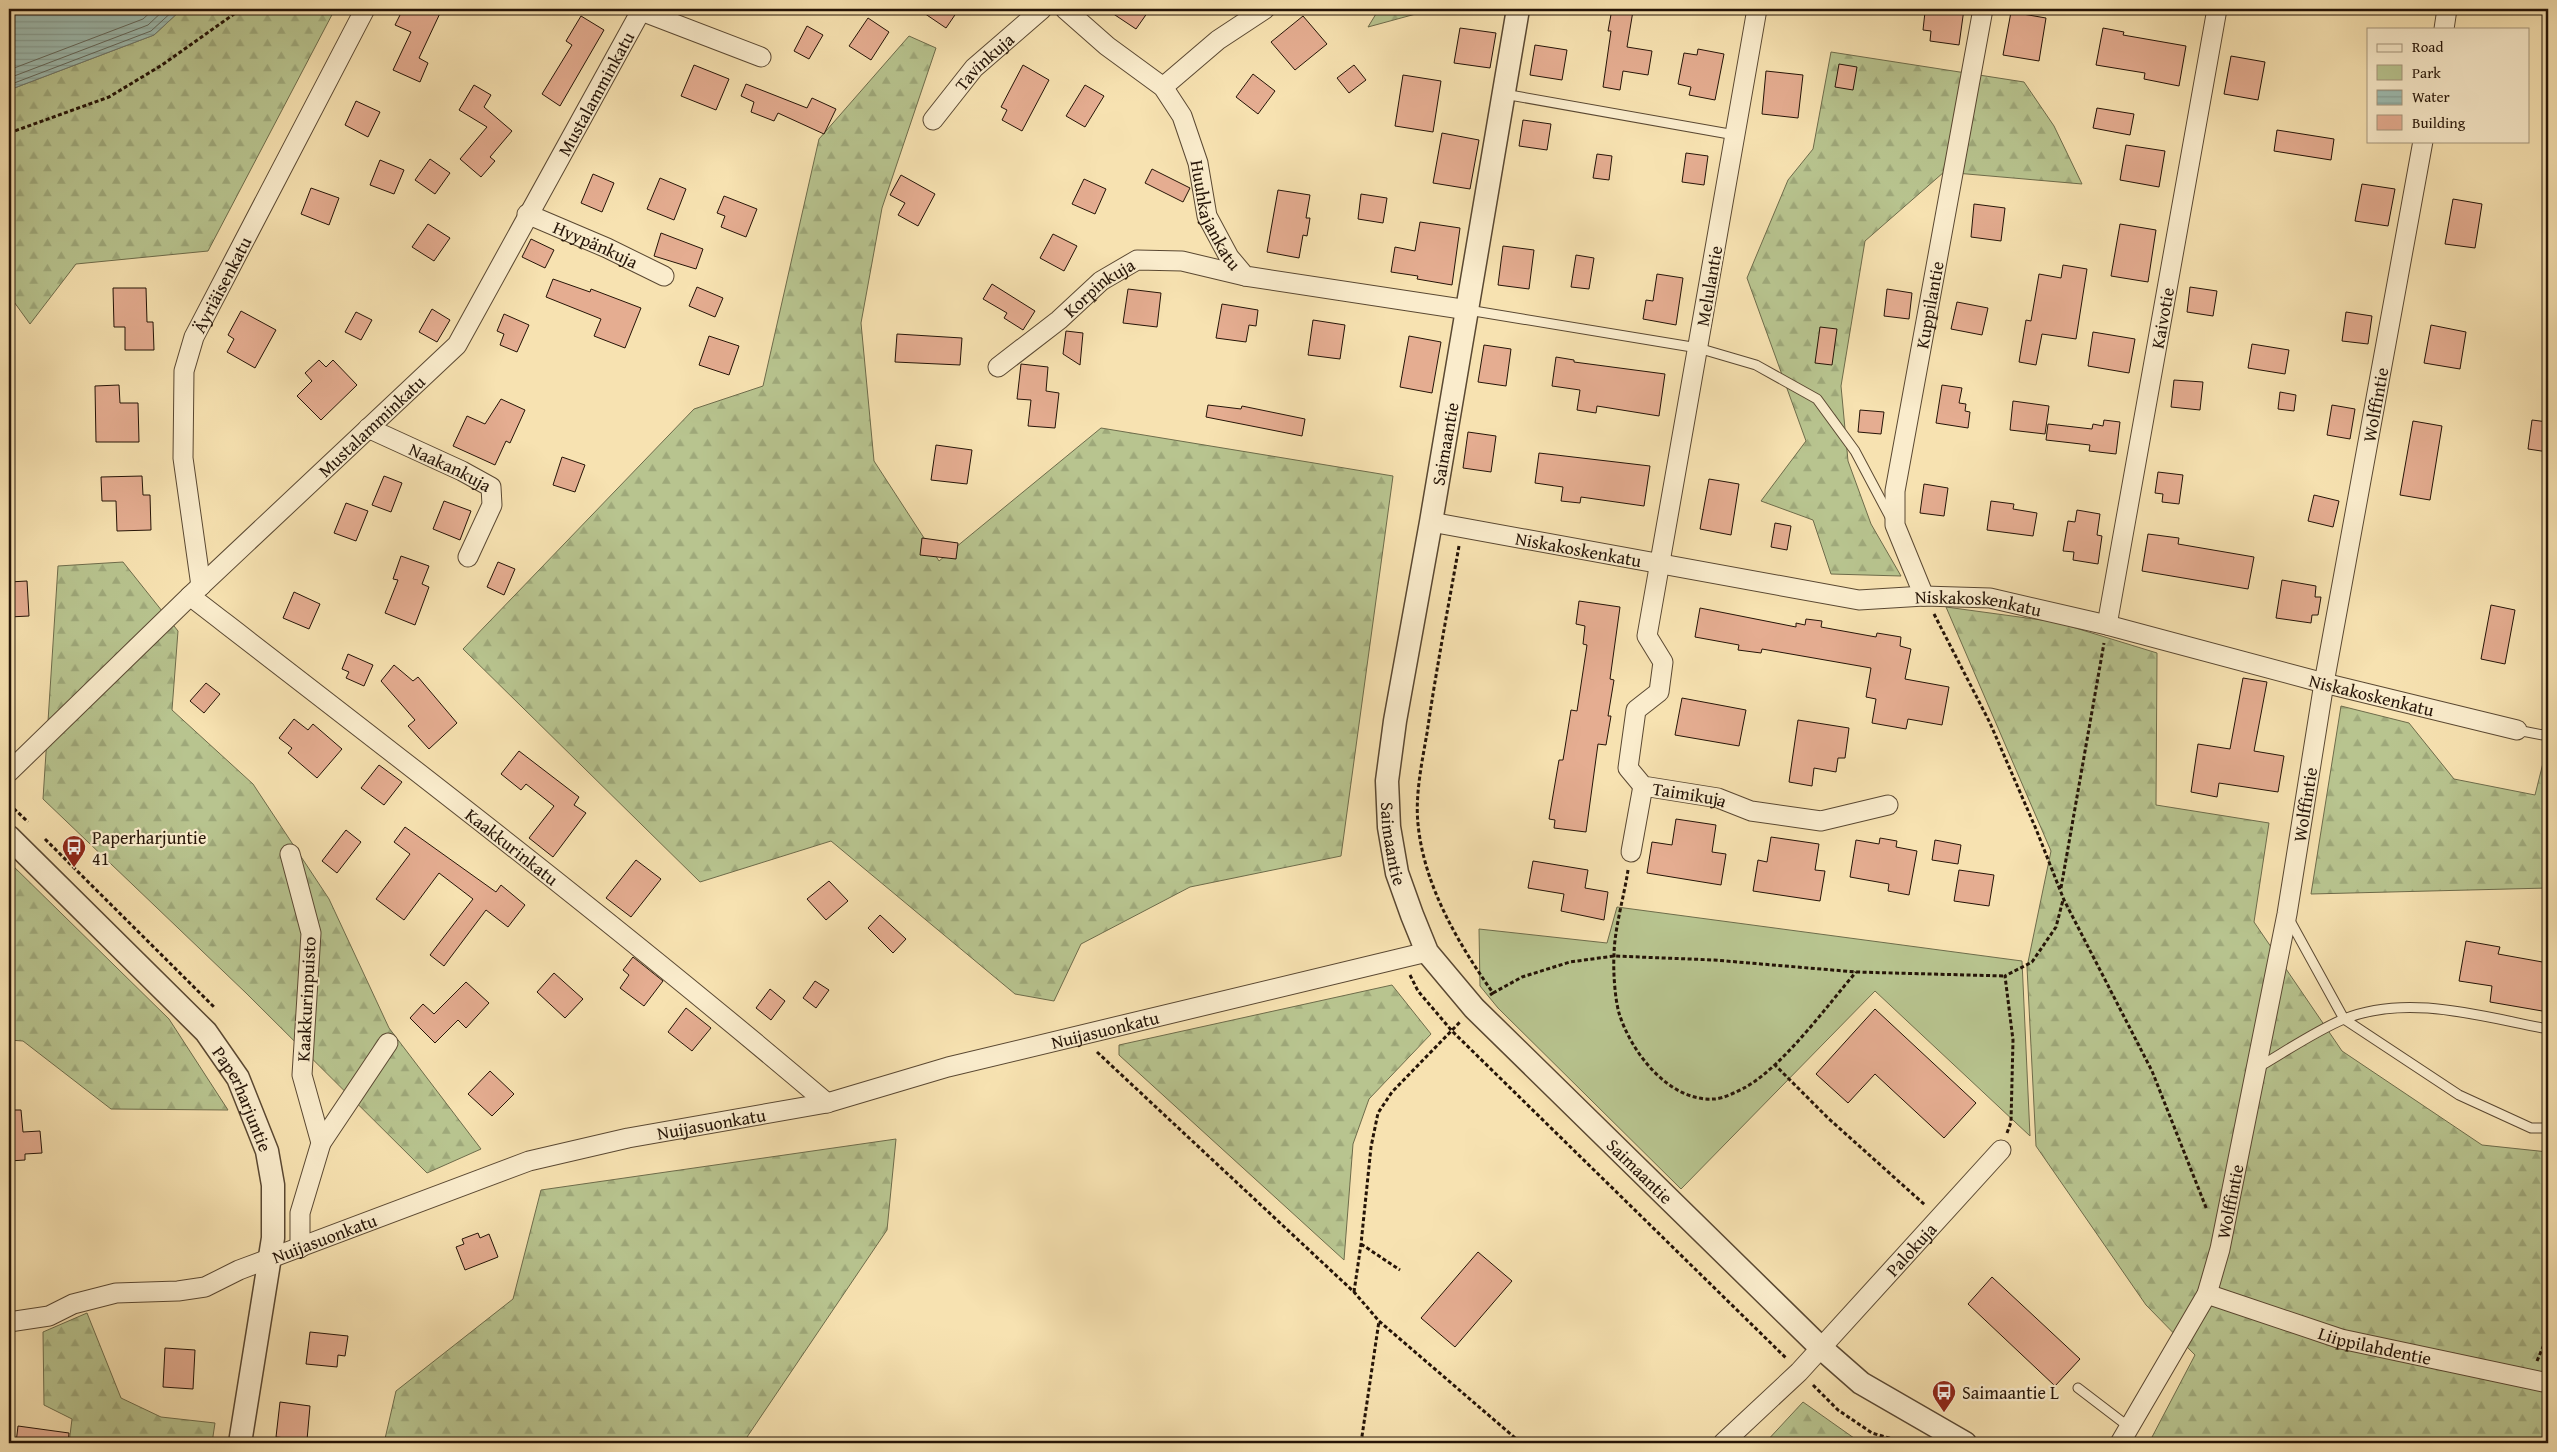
<svg xmlns="http://www.w3.org/2000/svg" width="2557" height="1452" font-family="'Gentium Book Plus',serif">
<style>
.green{fill:#b8c48f;stroke:#6e6c4b}
.forest{fill:url(#forest-firs);stroke:#6e6c4b}
.water{fill:url(#water-rules);stroke:#6e796e}
.lines{fill:none;stroke-linecap:round;stroke-linejoin:round}
.shore{stroke:#62685c;stroke-width:1}
.building{fill:#e5ad91;stroke:#251407}
.service-casing{stroke:#5a4832;stroke-width:11}
.minor-casing{stroke:#5a4832;stroke-width:21}
.tertiary-casing{stroke:#5a4832;stroke-width:25}
.path{stroke:#251407;stroke-width:3;stroke-dasharray:4 2.5;stroke-linecap:butt}
.service{stroke:#faeccc;stroke-width:9}
.minor{stroke:#faeccc;stroke-width:19}
.tertiary{stroke:#faeccc;stroke-width:22}
.labels{text-anchor:middle;dominant-baseline:central;stroke-width:4.5;stroke-linejoin:round;paint-order:stroke}
.street-label{font-size:18px;fill:#251407;stroke:#faeccc}
.poi-label{font-size:18px;fill:#251407;stroke:#faeccc;text-anchor:start}
</style>
<defs>
<pattern id="forest-firs" width="22" height="20" patternUnits="userSpaceOnUse" patternTransform="scale(1.25)"><rect width="22" height="20" fill="#b8c48f"/><path d="M5 1l3.5 6h-7zM16 11l3.5 6h-7z" fill="#9ea87a"/></pattern>
<pattern id="water-rules" width="6" height="5" patternUnits="userSpaceOnUse" patternTransform="scale(1.25)"><rect width="6" height="5" fill="#9ebdb2"/><path d="M0 2.5h6" fill="none" stroke="#88a298"/></pattern>
</defs>
<rect width="100%" height="100%" fill="#f7e2b1"/>
<filter id="stains"><feTurbulence type="fractalNoise" baseFrequency=".004" numOctaves="4"/><feColorMatrix values="0 0 0 0 .2 0 0 0 0 .09 0 0 0 0 .02 0 0 0 .5 -.17"/></filter>
<radialGradient id="worn" r=".72"><stop offset=".6" stop-color="#630" stop-opacity="0"/><stop offset="1" stop-color="#630" stop-opacity=".3"/></radialGradient>
<path class="green" d="M1617,907L2022,961L2030,1136L1875,991L1681,1189L1498,1008L1480,986L1479,929L1607,943Z"/>
<path class="forest" d="M182,9H335L208,251L76,264L30,324L9,295V90L154,35Z
M1379,9H1434L1368,27Z
M909,36L936,48L882,208L861,323L874,461L939,561L1101,428L1393,476L1341,856L1190,887L1081,944L1054,1001L1015,994L831,841L700,882L463,649L694,409L763,386L819,139Z
M1831,52L2024,82L2054,126L2082,184L1944,172L1865,241L1841,386L1848,461L1871,524L1901,576L1831,574L1813,520L1761,501L1806,441L1747,278L1788,180L1813,149Z
M123,562L178,631L172,710L253,784L329,899L389,1028L481,1149L427,1173L246,993L43,799L58,566Z
M1946,607L2056,622L2157,653L2156,805L2269,823L2254,922L2342,1051L2482,1145L2548,1152V1443H2157L2151,1439L2195,1355L2146,1305L2036,1146L2027,967L2051,851Z
M2341,706L2409,723L2454,779L2535,795L2548,743V888L2311,894Z
M9,862L169,1019L228,1110L111,1109L23,1041L9,1040Z
M1392,985L1431,1034L1369,1099L1353,1144L1344,1260L1119,1055V1045Z
M896,1139L887,1230L743,1443H384L396,1391L513,1299L541,1190Z
M87,1313L121,1398L161,1417L215,1423L212,1443H69L72,1419L44,1405L43,1332Z
M1803,1402L1861,1443H1765Z"/>
<path class="water" d="M9,9H182L154,35L9,90Z"/>
<g class="lines">
<path class="shore" d="M9,70L143,19L154,9
M9,78L148,25L165,9
M9,85L151,31L175,9"/>
</g>
<path class="building" d="M403,9H442L419,58L428,63L420,82L393,70L411,32L395,25Z
M918,9H959L946,28Z
M1106,9H1150L1136,29Z
M1612,9L1633,11L1627,47L1652,51L1648,75L1623,71L1620,90L1603,87L1611,31H1608Z
M1934,9H1964L1959,45L1930,41L1931,31L1923,30L1925,12L1934,14Z
M2011,12L2046,18L2039,61L2003,55Z
M581,16L604,30L560,106L542,94L572,45L566,41Z
M1303,16L1327,44L1295,70L1271,42Z
M868,18L889,32L871,60L849,46Z
M807,26L823,35L809,59L794,51Z
M1460,28L1496,33L1490,68L1454,63Z
M2103,28L2124,32L2123,35L2186,46L2179,86L2144,79L2145,73L2096,65Z
M1535,45L1567,50L1562,80L1530,75Z
M1698,49L1724,54L1715,100L1689,95L1691,87L1678,84L1684,53L1697,55Z
M2231,56L2265,62L2258,100L2224,94Z
M1839,64L1857,67L1853,90L1835,87Z
M694,65L729,79L716,110L681,96Z
M1023,65L1049,80L1022,131L1002,120L1007,110L1001,107Z
M1354,65L1366,80L1349,93L1337,78Z
M1766,71L1803,75L1798,118L1762,114Z
M1253,74L1275,91L1258,114L1236,97Z
M1403,75L1441,81L1433,132L1395,126Z
M746,84L807,108L812,98L836,109L824,134L778,113L774,121L751,112L754,102L741,96Z
M474,85L491,95L484,107L512,131L490,157L495,161L481,177L460,159L487,127L459,110Z
M1085,85L1104,96L1085,127L1066,116Z
M356,101L380,112L368,137L345,125Z
M2097,108L2134,114L2130,135L2093,128Z
M1523,120L1551,124L1547,150L1519,146Z
M2277,130L2334,139L2331,160L2274,151Z
M1442,133L1479,140L1470,189L1433,183Z
M2126,145L2165,151L2159,187L2120,180Z
M1686,153L1708,156L1704,185L1682,182Z
M1597,154L1612,156L1609,180L1593,178Z
M430,159L450,173L435,194L415,180Z
M380,160L404,170L394,194L370,185Z
M1152,169L1190,188L1183,202L1145,183Z
M593,174L614,183L602,212L581,203Z
M901,175L935,194L918,226L898,215L905,203L890,195Z
M660,178L686,189L674,220L647,209Z
M1084,179L1106,189L1095,214L1072,204Z
M2362,184L2395,189L2388,226L2355,221Z
M311,188L339,198L329,225L301,214Z
M1278,190L1310,195L1306,218H1310L1307,236L1303,235L1299,258L1267,252Z
M1361,194L1387,198L1383,223L1358,219Z
M724,196L757,209L746,237L721,227L725,216L717,213Z
M2453,199L2482,204L2475,248L2445,244Z
M1974,204L2005,208L2001,241L1971,237Z
M1420,222L1460,228L1452,285L1417,279L1418,276L1391,272L1395,247L1415,251Z
M428,224L450,238L434,261L412,247Z
M2120,224L2156,230L2148,282L2111,276Z
M661,233L703,249L696,269L654,256Z
M1053,234L1077,246L1064,271L1040,258Z
M531,239L554,250L545,268L522,257Z
M1503,246L1534,250L1529,289L1498,285Z
M1576,255L1594,258L1589,289L1571,287Z
M2063,265L2087,269L2076,339L2042,334L2036,365L2019,362L2026,320L2031,321L2039,274L2061,278Z
M1657,274L1683,278L1676,325L1643,319L1646,300L1653,301Z
M553,279L590,292L591,289L641,308L625,348L594,336L601,319L546,297Z
M992,284L1035,311L1023,330L1004,318L1007,313L983,299Z
M697,287L723,298L715,317L689,306Z
M2190,287L2217,291L2213,316L2187,312Z
M113,288H146L147,322H153L154,350H125V327H114Z
M1128,289L1161,293L1157,327L1123,323Z
M1887,289L1912,293L1909,319L1884,316Z
M1957,302L1988,308L1982,335L1951,329Z
M1222,304L1258,310L1256,326L1249,325L1246,342L1216,338Z
M432,309L450,320L437,342L419,332Z
M241,311L276,330L255,368L227,352L234,339L228,335Z
M356,312L372,320L361,340L345,332Z
M2346,312L2372,316L2368,344L2342,341Z
M504,314L529,325L517,352L500,345L504,334L497,331Z
M1313,320L1345,325L1340,359L1308,355Z
M2431,325L2466,332L2460,369L2424,363Z
M1820,327L1837,329L1832,365L1815,363Z
M1066,331L1083,333L1080,365L1063,354Z
M2093,332L2135,339L2129,373L2088,366Z
M897,334L962,338L960,365L895,362Z
M709,336L739,346L729,375L699,365Z
M1409,336L1441,342L1432,393L1400,387Z
M2252,344L2289,350L2285,374L2248,368Z
M1484,345L1511,349L1506,386L1478,382Z
M1556,357L1574,360V362L1665,374L1659,416L1597,406L1596,413L1577,410L1580,390L1552,386Z
M319,360L326,367L333,360L357,385L321,420L297,396L312,381L305,373Z
M1021,364L1048,367L1046,391L1059,393L1055,428L1028,426L1031,400L1017,399Z
M2174,380L2203,382L2200,410L2171,407Z
M119,385L120,403H138L139,442H96L95,386Z
M1942,385L1962,388L1959,403L1966,404L1965,411L1970,412L1968,428L1936,423Z
M2280,392L2296,395L2294,411L2278,409Z
M501,399L525,410L510,443L506,441L495,465L453,446L467,416L485,424Z
M2013,401L2049,406L2045,434L2010,430Z
M1208,405L1241,409L1242,406L1305,419L1302,436L1206,417Z
M2332,405L2355,409L2350,439L2327,435Z
M1860,410L1884,412L1881,434L1858,432Z
M2104,420L2120,422L2116,454L2089,451L2090,445L2046,440L2048,424L2092,429L2093,424L2103,426Z
M2532,420L2548,422V452L2528,449Z
M2413,421L2442,426L2430,500L2400,495Z
M1468,432L1496,436L1491,472L1463,468Z
M936,445L972,450L967,484L931,480Z
M1539,453L1650,466L1644,506L1581,497L1580,503L1561,501L1563,487L1535,483Z
M562,457L585,465L575,492L553,485Z
M2158,472L2183,475L2179,504L2162,502L2163,494L2155,493Z
M142,476L143,495H150L151,530L117,531L116,501H102L101,477Z
M384,476L402,483L391,512L372,505Z
M1709,479L1739,484L1731,535L1700,529Z
M1924,484L1948,488L1944,516L1920,513Z
M2314,495L2339,501L2333,527L2308,521Z
M444,501L471,511L460,540L433,529Z
M1991,501L2014,504L2013,509L2037,513L2033,536L1987,530Z
M346,503L368,511L356,541L334,533Z
M2077,510L2100,514L2097,535L2102,536L2098,564L2073,560L2074,552L2063,551L2068,521L2075,522Z
M1775,523L1791,526L1787,550L1771,547Z
M2148,534L2179,538L2178,544L2254,557L2248,589L2142,571Z
M922,538L958,543L956,559L920,555Z
M401,556L429,566L422,584L429,587L415,625L385,613L398,580L393,579Z
M498,562L515,569L504,595L487,587Z
M2282,580L2316,586L2315,597H2321L2318,615H2312L2311,623L2276,618Z
M27,581L29,616L9,617V582Z
M294,592L320,604L309,629L283,618Z
M1579,601L1620,607L1610,679L1614,680L1608,716H1611L1606,745L1598,744L1586,832L1554,828L1555,820L1549,819L1559,760H1563L1571,710L1577,711L1587,645L1583,644L1585,626L1576,624Z
M2491,605L2515,610L2505,664L2481,659Z
M1700,608L1796,627V623L1805,625L1806,619L1822,621L1821,627L1876,637L1877,633L1901,637L1900,646L1911,649L1905,679L1949,687L1942,725L1908,719L1906,729L1872,723L1876,699L1866,697L1871,668L1762,649L1761,653L1738,650L1739,645L1695,637Z
M348,654L373,665L364,686L346,678L349,672L342,669Z
M394,665L413,681L418,677L457,723L429,749L408,726L415,720L381,681Z
M2243,678L2267,682L2254,751L2284,756L2278,792L2219,783L2217,797L2191,792L2198,744L2230,749Z
M206,683L220,694L204,713L190,701Z
M1682,698L1746,710L1739,746L1675,735Z
M294,719L308,730L313,724L342,749L317,778L288,753L292,748L279,738Z
M1798,720L1849,728L1845,758H1838L1836,772L1814,768L1812,786L1789,782Z
M519,751L579,797L574,805L586,813L553,857L529,838L554,806L526,784L521,790L501,774Z
M379,765L402,782L384,805L361,788Z
M1676,819L1716,825L1712,852L1726,854L1721,885L1647,873L1652,842L1672,845Z
M405,827L496,892L501,885L525,905L508,927L486,910L444,966L430,955L473,899L439,873L404,920L376,899L410,854L394,842Z
M346,830L361,842L337,873L322,861Z
M1771,837L1819,844L1815,870L1825,871L1820,901L1753,891L1758,860L1767,862Z
M1880,838L1897,841L1896,847L1917,851L1909,895L1888,891L1889,884L1850,877L1856,840L1879,844Z
M1935,840L1961,845L1958,864L1932,860Z
M636,860L661,879L631,917L606,898Z
M1533,861L1588,870L1585,888L1608,892L1604,920L1561,911L1564,894L1528,888Z
M1959,870L1994,875L1989,906L1954,901Z
M829,881L848,901L826,920L807,899Z
M880,915L906,939L893,953L868,928Z
M2466,941L2500,947L2498,954L2548,963V1012L2490,1002L2492,986L2459,981Z
M633,957L663,981L644,1006L620,988L629,975L623,970Z
M554,973L583,999L565,1018L537,992Z
M815,981L829,990L816,1008L803,998Z
M466,982L489,1003L466,1028L458,1020L435,1043L410,1018L423,1004L434,1014Z
M770,989L785,1001L771,1020L756,1008Z
M686,1008L711,1028L692,1051L668,1032Z
M1875,1009L1976,1103L1944,1138L1875,1074L1848,1103L1816,1074Z
M490,1071L514,1094L492,1116L468,1094Z
M9,1110H21L23,1132L40,1131L42,1153L25,1154V1160L9,1161Z
M478,1233L480,1238L489,1234L498,1257L465,1270L456,1247L464,1244L462,1239Z
M1478,1252L1512,1281L1455,1347L1421,1318Z
M1992,1277L2080,1359L2055,1386L1968,1304Z
M310,1332L348,1336L345,1356L338,1355L337,1367L306,1364Z
M165,1348L195,1350L193,1389L163,1387Z
M280,1402L310,1406L307,1440L276,1437Z
M18,1426L69,1433L68,1443H16Z"/>
<g class="lines">
<g class="service-casing">
<path id="service" d="M1504,94L1735,135
M1468,310L1698,348L1756,365L1817,399L1855,451L1890,517
M2517,730L2548,736
M2289,919L2344,1019L2459,1095L2531,1128H2548
M2257,1068C2283,1053 2317,1030 2344,1019C2408,993 2483,1017 2548,1029
M2078,1388L2129,1427"/>
</g>
<g class="minor-casing">
<g id="minor">
<path id="s1" d="M1065,9L1107,46L1163,87L1182,116L1198,163L1207,216L1229,257L1245,276L1468,310"/>
<path id="s2" d="M1757,9L1647,636L1663,662L1659,692L1636,710L1628,768L1643,786L1718,798L1751,811L1821,821L1888,805"/>
<path d="M641,11L761,57"/>
<path d="M2444,29L2447,9"/>
<path d="M1163,87L1218,40L1265,9"/>
<path id="s3" d="M933,120L974,68L1042,9"/>
<path id="s4" d="M527,214L607,248L664,276"/>
<path id="s5" d="M998,367L1059,320L1101,281L1137,260L1182,261L1245,276"/>
<path id="s6" d="M368,428L462,471L491,487L492,505L468,557"/>
<path id="s7" d="M1431,522L1859,600L1924,596L1990,598L2107,625L2324,683L2517,730"/>
<path id="s8" d="M201,586L183,458L184,371L194,337L365,9"/>
<path id="s9" d="M190,596C405,762 620,927 827,1103"/>
<path id="s10" d="M1924,596L1895,525V491L1983,9"/>
<path id="s11" d="M2107,625L2217,9"/>
<path id="s12" d="M9,772L190,596L457,345L642,9"/>
<path d="M1631,852L1643,786"/>
<path d="M290,854L311,933L302,1075L321,1143"/>
<path d="M300,1248V1213L321,1143L388,1043"/>
<path id="s13" d="M2207,1294L2341,1339L2548,1383"/>
<path id="s14" d="M9,1322L49,1316L73,1304L116,1293L178,1291L205,1287L239,1270L529,1161L628,1138L827,1103L948,1067L1427,952"/>
<path id="s15" d="M1723,1443L1799,1372L2001,1150"/>
<path id="s16" d="M2120,1443L2207,1294L2220,1249L2287,914L2324,683L2423,141"/>
</g>
</g>
<g class="tertiary-casing">
<g id="tertiary">
<path id="s17" d="M1518,9L1431,522L1395,721L1387,781L1389,827L1397,873L1412,915L1427,952L1474,1008L1820,1347L1861,1383L1965,1443"/>
<path id="s18" d="M9,837L206,1032L238,1078L267,1151L273,1185V1238L240,1443"/>
</g>
</g>
<path class="path" d="M9,133L109,97L162,65L241,9
M1459,546C1448,608 1436,671 1427,733C1422,762 1415,795 1418,824C1424,886 1458,943 1493,993L1490,995
M1934,614L1990,723L2036,829L2064,900L2152,1071L2207,1210
M9,804L28,822
M45,839L214,1007
M1628,870C1624,897 1614,930 1614,956C1613,971 1615,999 1619,1013C1631,1052 1669,1102 1714,1099C1723,1099 1738,1091 1746,1087C1784,1065 1827,1006 1856,972
M2061,888L2104,643
M1410,975L1418,991L1452,1031L1787,1359
M1493,993L1522,977L1570,962L1614,956L1714,960L1856,972L2005,976
M1097,1052L1354,1292L1379,1321L1521,1443
M1774,1064L1828,1118L1925,1205
M2007,1133L2011,1122L2013,1040L2005,976L2032,962L2056,927L2063,900
M1361,1244L1400,1270
M1354,1292L1361,1244L1371,1147L1378,1113L1392,1092L1460,1022
M2537,1361L2548,1335
M1813,1385L1838,1410L1872,1433L1906,1443
M1361,1443L1379,1321"/>
<use href="#service" class="service"/>
<use href="#minor" class="minor"/>
<use href="#tertiary" class="tertiary"/>
</g>
<defs>
<g id="bus-pin" transform="scale(1.25)"><path d="M0 17L-7.5 6A9.5 9.5 0 1 1 7.5 6Z" fill="#8f2418" stroke="#faeccc"/><path d="M-5-6H5V4H4V6H2V4H-2V6H-4V4H-5ZM-3.5-4V0h7V-4ZM-3.5 1.2v1.5H-2V1.2ZM2 1.2v1.5H3.5V1.2Z" fill="#fff"/></g>
</defs>
<g fill-rule="evenodd">
<use href="#bus-pin" x="74" y="847"/>
<use href="#bus-pin" x="1944" y="1392"/>
</g>
<g class="labels">
<g class="street-label">
<text stroke="none"><textPath href="#s3" startOffset="78">Tavinkuja</textPath></text>
<text stroke="none"><textPath href="#s12" startOffset="906">Mustalamminkatu</textPath></text>
<text stroke="none"><textPath href="#s1" startOffset="265">Huuhkajankatu</textPath></text>
<text stroke="none"><textPath href="#s4" startOffset="75">Hyypänkuja</textPath></text>
<text stroke="none"><textPath href="#s8" startOffset="311">Äyriäisenkatu</textPath></text>
<text transform="translate(1709 286) rotate(-80)">Melulantie</text>
<text stroke="none"><textPath href="#s5" startOffset="129">Korpinkuja</textPath></text>
<text stroke="none"><textPath href="#s10" startOffset="300">Kuppilantie</textPath></text>
<text stroke="none"><textPath href="#s11" startOffset="312">Kaivotie</textPath></text>
<text stroke="none"><textPath href="#s16" startOffset="1078">Wolffintie</textPath></text>
<text stroke="none"><textPath href="#s12" startOffset="501">Mustalamminkatu</textPath></text>
<text transform="translate(1445 444) rotate(-80)">Saimaantie</text>
<text stroke="none"><textPath href="#s6" startOffset="91">Naakankuja</textPath></text>
<text stroke="none"><textPath href="#s7" startOffset="150">Niskakoskenkatu</textPath></text>
<text stroke="none"><textPath href="#s7" startOffset="555">Niskakoskenkatu</textPath></text>
<text stroke="none"><textPath href="#s7" startOffset="960">Niskakoskenkatu</textPath></text>
<text stroke="none"><textPath href="#s2" startOffset="856">Taimikuja</textPath></text>
<text stroke="none"><textPath href="#s16" startOffset="672">Wolffintie</textPath></text>
<text stroke="none"><textPath href="#s17" startOffset="846">Saimaantie</textPath></text>
<text stroke="none"><textPath href="#s9" startOffset="408">Kaakkurinkatu</textPath></text>
<text transform="translate(306 999) rotate(-87)">Kaakkurinpuisto</text>
<text stroke="none"><textPath href="#s14" startOffset="1140">Nuijasuonkatu</textPath></text>
<text stroke="none"><textPath href="#s18" startOffset="354">Paperharjuntie</textPath></text>
<text stroke="none"><textPath href="#s14" startOffset="735">Nuijasuonkatu</textPath></text>
<text stroke="none"><textPath href="#s17" startOffset="1266">Saimaantie</textPath></text>
<text stroke="none"><textPath href="#s16" startOffset="268">Wolffintie</textPath></text>
<text stroke="none"><textPath href="#s14" startOffset="330">Nuijasuonkatu</textPath></text>
<text stroke="none"><textPath href="#s15" startOffset="270">Palokuja</textPath></text>
<text stroke="none"><textPath href="#s13" startOffset="176">Liippilahdentie</textPath></text>
</g>
<g class="poi-label">
<text x="92" y="837">Paperharjuntie<tspan x="92" dy="21">41</tspan></text>
<text x="1962" y="1392">Saimaantie L</text>
</g>
</g>
<rect width="2557" height="1452" fill="none" stroke="#f7e2b1" stroke-width="30"/>
<rect x="10" y="10" width="2537" height="1432" fill="none" stroke="#251407" stroke-width="2.5"/>
<rect x="15" y="15" width="2527" height="1422" fill="none" stroke="#251407"/>
<rect x="2367" y="28" width="162" height="115" fill="#faeccc" stroke="#a5967d"/>
<rect x="2377" y="44" width="25" height="8" fill="#faeccc" stroke="#a5967d"/>
<text x="2412" y="52" font-size="15" fill="#251407">Road</text>
<rect x="2377" y="65" width="25" height="15" fill="#b8c48f" stroke="#a5967d"/>
<text x="2412" y="78" font-size="15" fill="#251407">Park</text>
<rect x="2377" y="90" width="25" height="15" fill="url(#water-rules)" stroke="#a5967d"/>
<text x="2412" y="102" font-size="15" fill="#251407">Water</text>
<rect x="2377" y="115" width="25" height="15" fill="#e5ad91" stroke="#a5967d"/>
<text x="2412" y="128" font-size="15" fill="#251407">Building</text>
<rect width="100%" height="100%" filter="url(#stains)"/>
<rect width="100%" height="100%" fill="url(#worn)"/>
</svg>
